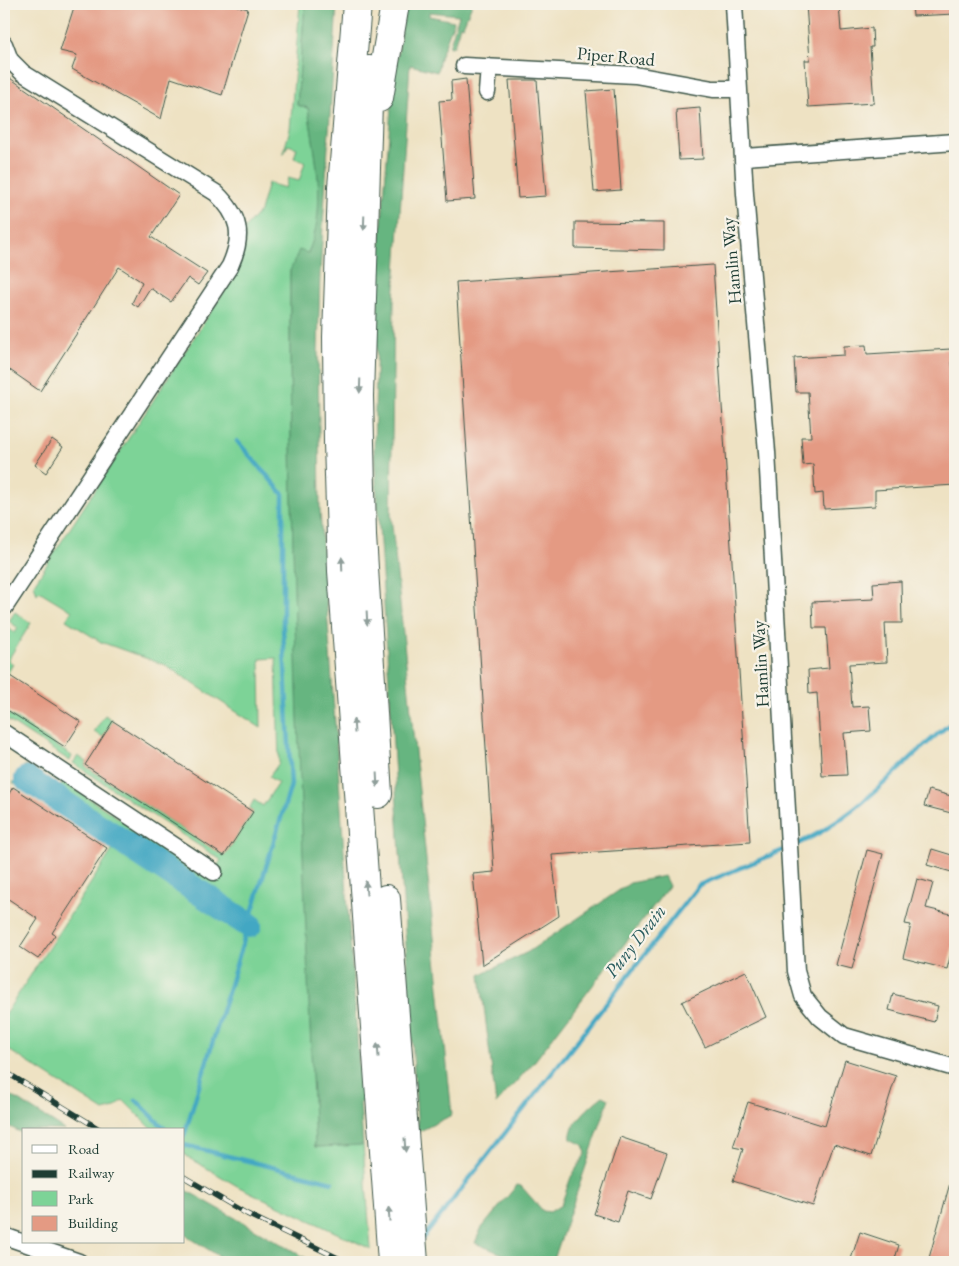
<svg xmlns="http://www.w3.org/2000/svg" width="959" height="1266" font-family="'EB Garamond',serif">
<style>
.green{fill:#7dd397;stroke:#4e8866}
.forest{fill:#66b580;stroke:#42795a}
.lines{fill:none;stroke-linecap:round;stroke-linejoin:round}
.stream{stroke:#43a7c3;stroke-width:4.5}
.river{stroke:#43a7c3;stroke-width:26}
.building{fill:#e49a83}
.minor-casing{stroke:#3e5649;stroke-width:19}
.trunk-casing{stroke:#3e5649;stroke-width:30}
.minor{stroke:#fff;stroke-width:16}
.trunk{stroke:#fff;stroke-width:28}
.rail-casing{stroke:#1f3d34;stroke-width:5.5}
.rail{stroke:#f7f3e8;stroke-width:4;stroke-dasharray:11;stroke-linecap:butt}
.oneway{fill:#8f9e9a}
.labels{text-anchor:middle;dominant-baseline:central;stroke-width:4.5;stroke-linejoin:round;paint-order:stroke}
.street-label{font-size:18px;fill:#1f3d34;stroke:#f7f3e8}
.water-label{font-size:19px;font-style:italic;fill:#2a5d5f;stroke:#f7f3e8}
</style>
<rect width="100%" height="100%" fill="#f7f3e8"/>
<filter id="ink" filterUnits="userSpaceOnUse"><feTurbulence type="fractalNoise" baseFrequency=".02" numOctaves="2"/><feDisplacementMap in="SourceGraphic" scale="10" xChannelSelector="R" yChannelSelector="G"/><feConvolveMatrix kernelMatrix="1 2 1 2 8 2 1 2 1" color-interpolation-filters="sRGB"/></filter>
<filter id="wash" filterUnits="userSpaceOnUse"><feTurbulence type="fractalNoise" baseFrequency=".0096" numOctaves="4" result="noise"/><feDisplacementMap in="SourceGraphic" scale="20" xChannelSelector="R" yChannelSelector="G"/><feGaussianBlur stdDeviation="1.12" result="paint"/><feColorMatrix in="noise" values="0 0 0 0 0 0 0 0 0 0 0 0 0 0 0 0 0 1.4 0 .05"/><feComposite in="paint" operator="in"/></filter>
<g filter="url(#wash)">
<rect width="100%" height="100%" fill="#eee2c3"/>
<path class="green" d="M300,4H305L297,105L308,108C314,150 330,212 308,252C304,259 296,265 290,271C289,563 304,855 315,1147L363,1145L371,1249L239,1187L186,1156L184,1154V1130H153L123,1100L114,1108L104,1111L4,1047V1016L113,849L13,783L25,765L59,788L64,782L210,878L221,860L73,763L78,756L87,762L85,766L224,856L253,812L249,809L254,800L263,806L278,783L269,777L279,763L276,658L260,659L261,728L165,665L101,642L66,620L72,611L39,591L37,594L34,584L236,273L245,246V228L260,211L268,183L285,188L288,178L299,181L305,162L294,158L297,148L288,145L284,154H283L290,129Z
M15,612L31,623L8,660L13,664L4,679V630L6,627L15,633L18,628L9,621Z
M4,711L72,756L70,761L4,718Z
M105,715L113,721L103,737L94,732Z"/>
<path class="forest" d="M305,4H337L320,273L318,352L320,510L360,1079L364,1102H360L363,1145L315,1147C303,855 289,563 290,271L299,250L308,253C328,206 315,157 308,108L297,105Z
M406,4H472L463,26L460,25L454,46L449,47L459,15L429,12V16L454,21L440,58L437,72L410,65L394,301L391,515L452,1115L418,1132L374,450L379,259L393,83Z
M664,876L669,886L534,1062L496,1104L480,975L528,952L630,883Z
M4,1091L65,1130H24V1134L4,1124Z
M603,1096L609,1099L553,1262H522L475,1243L481,1229L517,1185L521,1186L543,1211L550,1212L561,1205L571,1177L586,1153L583,1145L571,1139C568,1125 592,1104 603,1096Z
M184,1189L313,1262H228L184,1234Z"/>
<g class="lines">
<path class="stream" d="M793,846C863,816 898,763 955,720
M136,1100L166,1130
M184,1136L291,785L283,628V494L237,441
M184,1145L332,1182
M423,1238L699,885L786,849"/>
<path class="river" d="M27,779L249,925"/>
</g>
<g id="blocks">
<path class="building" d="M75,4H231L248,9L222,95L171,78L161,119L72,69L77,55L60,51Z
M806,4H839L841,31L872,28L873,47H870L874,103L808,107L805,60H810Z
M912,4H955V14L913,16Z
M4,74L179,195L151,237L207,273L198,285L188,278L171,302L150,288L138,307L132,303L142,282L119,267L40,391L4,366Z
M466,79L475,199L447,201L439,101L452,100L451,81Z
M509,80H537L546,196L518,198Z
M614,89L621,190L594,192L586,91Z
M700,108L703,159L679,160L676,110Z
M575,222L664,223V250L575,248Z
M713,265L750,842L552,855L559,916L482,965L473,874L494,872L456,282Z
M866,345L867,354L951,349L955,401V485L875,490V506L824,509L823,493L815,494L813,464L803,465L801,437H811L808,392H796L794,358L844,355V346Z
M52,439L63,447L46,473L35,465Z
M901,581L902,623H885L887,662L849,664L852,707L869,706L871,731L844,733L847,775L822,776L817,693L809,694L808,670L829,668L826,628H813L812,602L874,599L873,583Z
M10,676L81,722L65,747L4,708V685Z
M113,721L253,812L224,856L85,765Z
M13,787L107,848L52,933L55,935L38,959L20,947L38,919L4,896V802Z
M929,790L955,797V814L924,806Z
M932,849L955,856V873L927,865Z
M867,850L883,854L852,969L836,965Z
M917,879L933,883L926,908L955,915V938L947,969L903,958L911,925L905,924Z
M746,971L766,1017L705,1047L682,1002Z
M893,994L938,1006L934,1022L889,1010Z
M845,1060L896,1076L871,1156L834,1144L813,1206L733,1181L743,1149L733,1147L748,1102L825,1126Z
M620,1137L667,1153L651,1199L628,1191L618,1222L594,1214Z
M952,1176L955,1177V1262H946L929,1258Z
M860,1232L899,1245L894,1262H850Z"/>
</g>
</g>
<g filter="url(#ink)">
<use href="#blocks" fill-opacity="0" stroke="#3e5649" stroke-width="1"/>
<g class="lines">
<g class="minor-casing">
<path id="minor" d="M734,4L745,194L767,452L796,971L803,996L820,1017L844,1036L955,1068
M4,44L10,60L23,73L216,193C240,216 244,235 230,266L4,608
M464,66L635,75L713,89H739
M487,92L489,67
M744,157L955,142
M4,733L214,872
M4,1236L79,1262"/>
</g>
<g class="trunk-casing">
<path id="trunk" d="M357,4L342,187L337,337L338,443L342,571L392,1262
M369,70L359,396L362,536L378,794
M379,98L395,4
M386,899L414,1262"/>
</g>
<use href="#minor" class="minor"/>
<use href="#trunk" class="trunk"/>
<g class="rail-casing">
<path id="rail" d="M4,1071L101,1130
M184,1177L247,1214L346,1262"/>
</g>
<use href="#rail" class="rail"/>
</g>
<defs><path id="oneway-solid" d="M-6-.8H1V-3.2L6.5 0L1 3.2V.8H-6Z" transform="scale(1.25)"/></defs>
<g class="oneway">
<use href="#oneway-solid" transform="translate(364 223) rotate(92)"/>
<use href="#oneway-solid" transform="translate(360 386) rotate(92)"/>
<use href="#oneway-solid" transform="translate(342 564) rotate(-92)"/>
<use href="#oneway-solid" transform="translate(367 618) rotate(87)"/>
<use href="#oneway-solid" transform="translate(354 726) rotate(-94)"/>
<use href="#oneway-solid" transform="translate(377 780) rotate(87)"/>
<use href="#oneway-solid" transform="translate(366 888) rotate(-94)"/>
<use href="#oneway-solid" transform="translate(378 1050) rotate(-94)"/>
<use href="#oneway-solid" transform="translate(405 1145) rotate(86)"/>
<use href="#oneway-solid" transform="translate(389 1214) rotate(-94)"/>
</g>
</g>
<g class="labels">
<g class="street-label">
<text transform="translate(616 56) rotate(5)">Piper Road</text>
<text transform="translate(731 261) rotate(-95)">Hamlin Way</text>
<text transform="translate(760 664) rotate(-93)">Hamlin Way</text>
</g>
<g class="water-label">
<text transform="translate(635 941) rotate(-52)">Puny Drain</text>
</g>
</g>
<rect width="959" height="1266" fill="none" stroke="#f7f3e8" stroke-width="20"/>
<rect x="22" y="1128" width="162" height="115" fill="#f7f3e8" stroke="#a1aaa0"/>
<rect x="32" y="1145" width="25" height="8" fill="#ffffff" stroke="#a1aaa0"/>
<text x="68" y="1154" font-size="15" fill="#1f3d34">Road</text>
<rect x="32" y="1170" width="25" height="8" fill="#1f3d34" stroke="#a1aaa0"/>
<text x="68" y="1178" font-size="15" fill="#1f3d34">Railway</text>
<rect x="32" y="1191" width="25" height="15" fill="#7dd397" stroke="#a1aaa0"/>
<text x="68" y="1204" font-size="15" fill="#1f3d34">Park</text>
<rect x="32" y="1216" width="25" height="15" fill="#e49a83" stroke="#a1aaa0"/>
<text x="68" y="1228" font-size="15" fill="#1f3d34">Building</text>
</svg>
